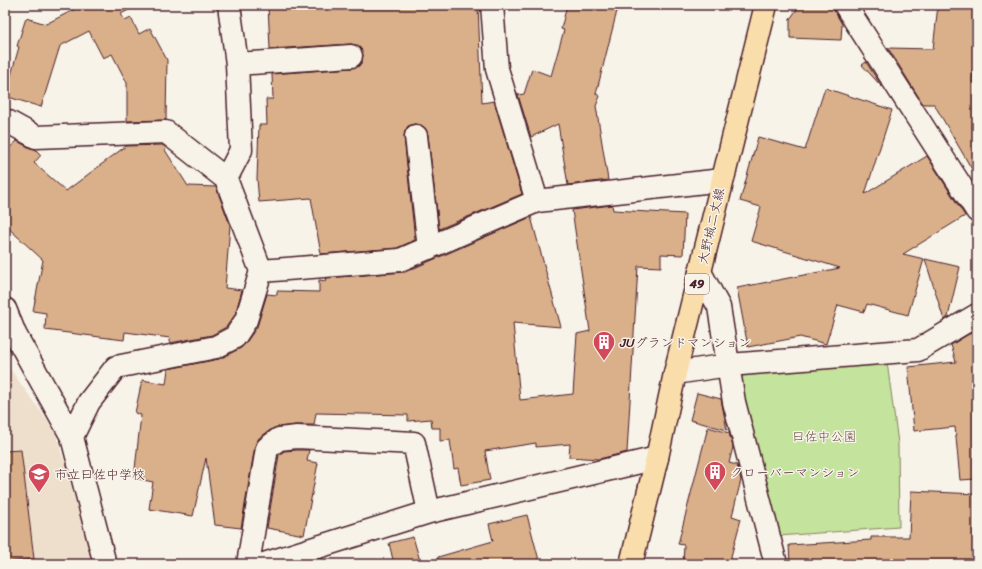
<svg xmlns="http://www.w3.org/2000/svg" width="982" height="569" font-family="Sriracha,'Klee One',sans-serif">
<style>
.built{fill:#eedfcc}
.green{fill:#c4e39c;stroke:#878164}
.building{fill:#d9b08a;stroke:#4a1f2b}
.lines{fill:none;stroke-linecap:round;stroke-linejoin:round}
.minor-casing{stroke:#4a1f2b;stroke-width:25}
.primary-casing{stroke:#4a1f2b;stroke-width:25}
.minor{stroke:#f7f3e8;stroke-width:22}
.primary{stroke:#f9deab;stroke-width:22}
.labels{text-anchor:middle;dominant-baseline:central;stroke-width:3;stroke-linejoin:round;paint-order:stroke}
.shield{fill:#f7f3e8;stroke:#7e5f64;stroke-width:1}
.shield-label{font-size:12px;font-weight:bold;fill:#4a1f2b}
.street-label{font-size:13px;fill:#4a1f2b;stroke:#f7f3e8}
.poi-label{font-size:13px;fill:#4a1f2b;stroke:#f7f3e8;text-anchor:start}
.park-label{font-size:13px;fill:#685047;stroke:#f7f3e8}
</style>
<rect width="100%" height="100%" fill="#f7f3e8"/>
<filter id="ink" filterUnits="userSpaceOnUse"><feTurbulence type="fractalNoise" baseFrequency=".025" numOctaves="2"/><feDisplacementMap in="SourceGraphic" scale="8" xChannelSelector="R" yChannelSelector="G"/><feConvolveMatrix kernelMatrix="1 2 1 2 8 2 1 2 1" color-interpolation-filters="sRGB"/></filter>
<g filter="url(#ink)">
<path class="built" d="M5,362L55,431L92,556L89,564H5Z"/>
<path class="green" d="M887,362L898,443L899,527L778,536L729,365Z"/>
<path class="building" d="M76,5H138L121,14L125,21L131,18L139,34L150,28L167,60L166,120L127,121V83L112,54L103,58L89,31L60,46L41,107L5,96L19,47L17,46L26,18L46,24L77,8Z
M268,5H478L482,103L494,101L522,194L439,229L428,135L426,129L421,125L414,124L408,126L405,131L404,137L415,240L397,248L321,254L311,198L259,202L257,179L259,125H267L266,99H273L272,74L352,68L358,67L362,62L363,55L361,49L356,45L351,44L270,49Z
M567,5H593L617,11L596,94L600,96L596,106L608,180L568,185L558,124L531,137L518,95L524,94L532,69L551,76L564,30L561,29Z
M800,5H831L842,24L841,40L790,38V19Z
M938,5H977V30L972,82H977V178L934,104H923L888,48L933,49Z
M866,62L882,87L862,65Z
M825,88L892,110L865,194L927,156L965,216L903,254L924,259L908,315L867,304L864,312L838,305L826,344L800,337L748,347L737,288L840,268L751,241L761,207L740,201L758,137L805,150Z
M17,141L30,148L35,149L41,155L34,163L66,191L126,146L162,145L166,147L165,150L188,186L216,187L230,225L225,288L242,290L235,315L226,327L212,335L170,343V338L125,332L124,340L45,330L46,313L33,311L43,260L5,225V152Z
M612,205L613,210L685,214L683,255L661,254V267L638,266L627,452L599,459L569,457L570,444L536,447V443L485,451L490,480L461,485L458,468L454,469L450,440L440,441V428H432L431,419L408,421V415L316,413L314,425H296L277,427L272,429L259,438L255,446L241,528L215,525L206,458L193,516L149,509L153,482L134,478L141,415L135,413L142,380L166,384L168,369L219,359L241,348L245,344L257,327L267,294L277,295V291L319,292V280L326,281L325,278L405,272L531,217L561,327L513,323L520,400L573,394L577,334L590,331L572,210Z
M925,259L960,267L948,317L944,320Z
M977,332V479L960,480L955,427L914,431L908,367L956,362L951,345L969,334Z
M697,393L721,399L727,430L690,420Z
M708,427L729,433L733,447L729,463L737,465L741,480L732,516L741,519L729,564H683L684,545L678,544Z
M21,450L34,559L5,562V451Z
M297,450H309L307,461L318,463L304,535L267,528L279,455L284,451Z
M911,491L977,494V564H790L789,545L871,540V537H909Z
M527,515L540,564H439L438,557L493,541L489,524Z
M413,537L421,564H394L389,543Z"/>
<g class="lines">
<g class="minor-casing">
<path id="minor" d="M492,5L497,69L537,201
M845,5L977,211
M237,64L351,56
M5,120L36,137L166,132L226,179L261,271L246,320L235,337L216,347L116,367L89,402L72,437
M416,136L429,248
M226,179L241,150L237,64L229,5
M261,271L400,260L537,201L722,180
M700,272L719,307L734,402L776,564
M5,309L15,334L72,437L105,564
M675,373L729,365L918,350L977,315
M248,564L267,448L279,439L297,437L414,443L429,512
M264,564L429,512L657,458"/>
</g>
<g class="primary-casing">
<path id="primary" d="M631,564L657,458L675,373L766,5"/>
</g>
<use href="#minor" class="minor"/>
<use href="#primary" class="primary"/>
</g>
</g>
<defs>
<g id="building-pin" transform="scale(1.15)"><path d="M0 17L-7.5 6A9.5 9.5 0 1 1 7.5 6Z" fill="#d1495b" stroke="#f7f3e8"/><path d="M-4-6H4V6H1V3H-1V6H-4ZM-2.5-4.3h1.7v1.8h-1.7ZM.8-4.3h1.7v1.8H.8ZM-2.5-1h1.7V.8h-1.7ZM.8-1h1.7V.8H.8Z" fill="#fff"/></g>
<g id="school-pin" transform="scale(1.15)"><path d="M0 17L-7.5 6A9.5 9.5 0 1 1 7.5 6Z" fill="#d1495b" stroke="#f7f3e8"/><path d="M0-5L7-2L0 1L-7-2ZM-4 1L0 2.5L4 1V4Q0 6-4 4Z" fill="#fff"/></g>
</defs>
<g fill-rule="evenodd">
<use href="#building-pin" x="604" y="342"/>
<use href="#building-pin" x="715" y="472"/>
<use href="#school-pin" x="39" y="474"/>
</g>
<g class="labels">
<rect class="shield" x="685" y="274" width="24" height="20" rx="3"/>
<g class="shield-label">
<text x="697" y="284">49</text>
</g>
<g class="street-label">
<text transform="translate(711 226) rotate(-77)">大野城二丈線</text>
</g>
<g class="poi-label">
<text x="620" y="342">JUグランドマンション</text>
<text x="730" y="472">クローバーマンション</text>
<text x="54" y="474">市立曰佐中学校</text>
</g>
<g class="park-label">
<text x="824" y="436">曰佐中公園</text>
</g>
</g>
<rect width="982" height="569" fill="none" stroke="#f7f3e8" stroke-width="20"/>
<rect x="10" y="10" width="962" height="549" fill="none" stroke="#4a1f2b" stroke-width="1.5" filter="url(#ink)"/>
</svg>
